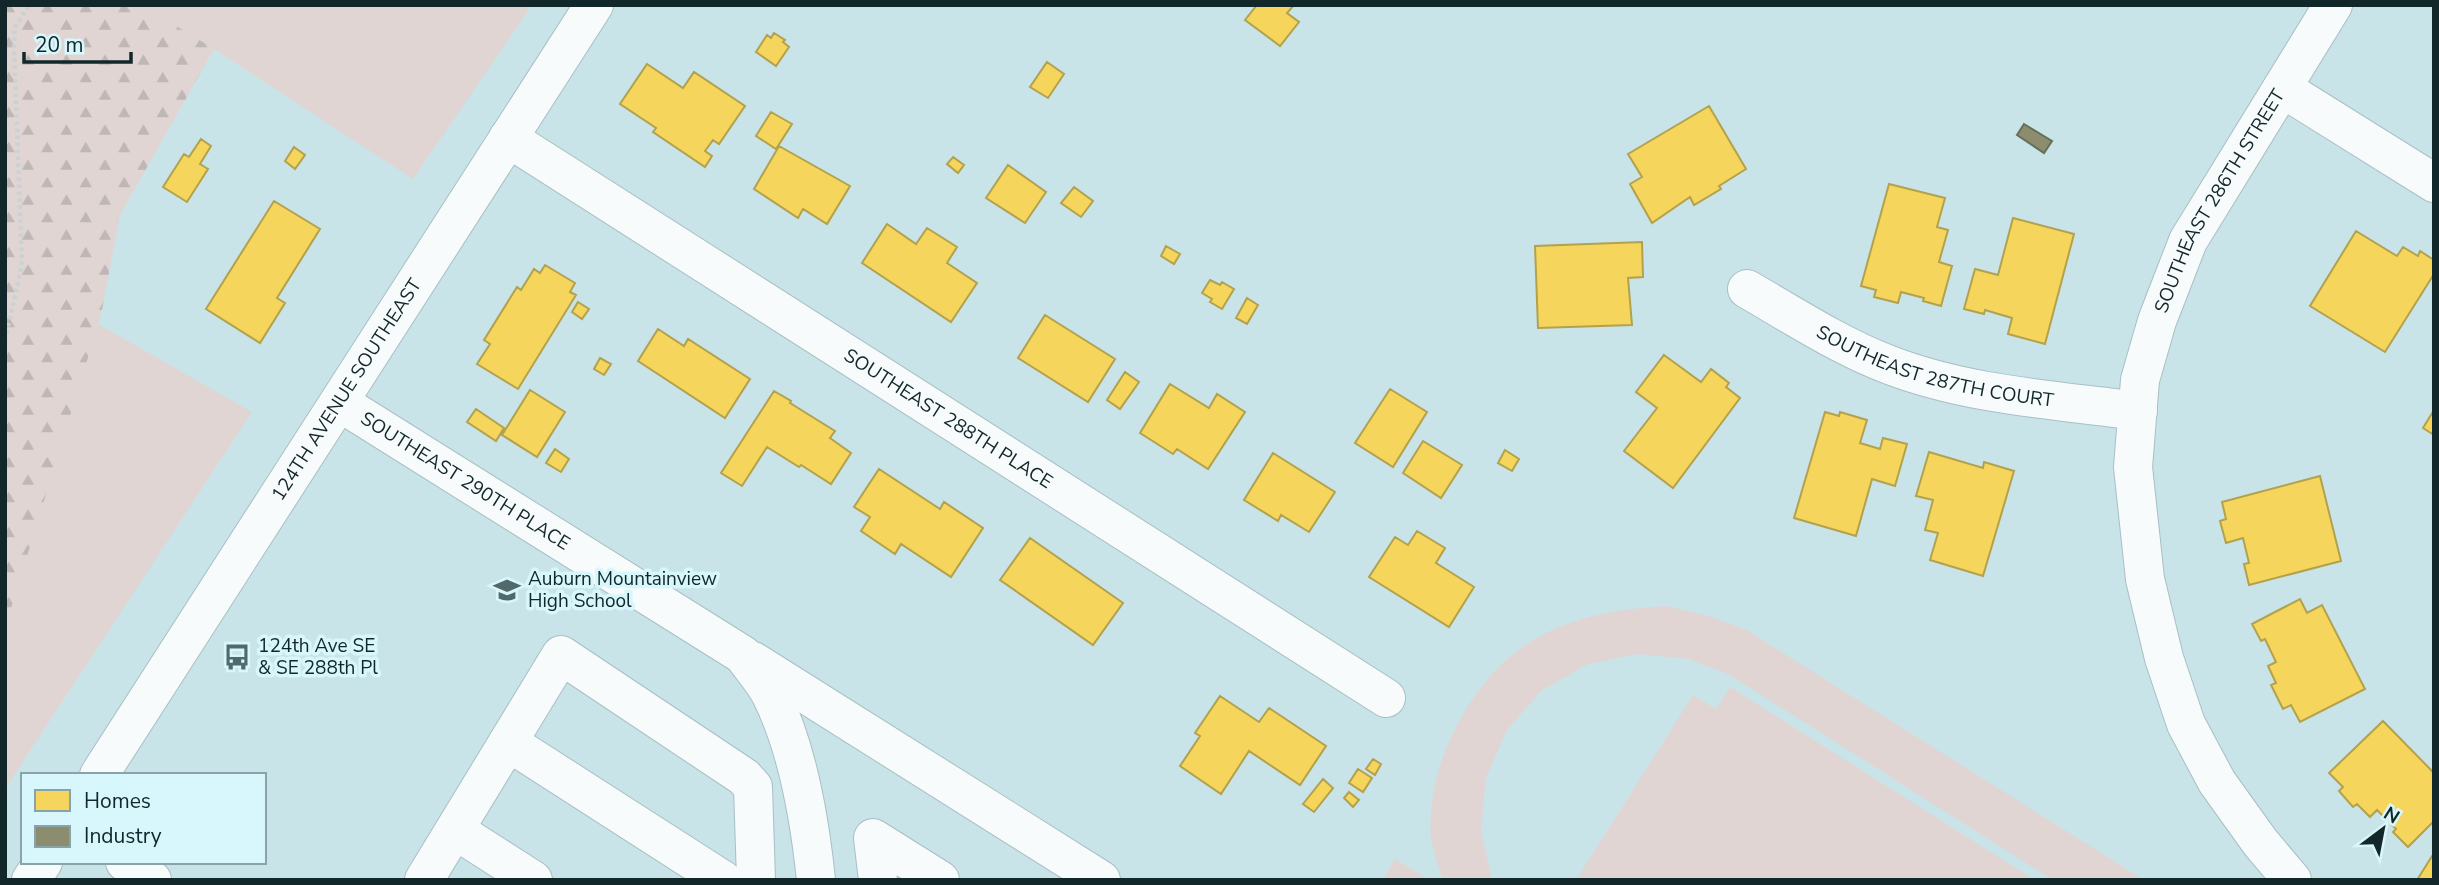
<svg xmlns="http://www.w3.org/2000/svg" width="2439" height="885" font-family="'Nunito Sans',sans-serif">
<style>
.green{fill:#e0d5d3}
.forest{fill:url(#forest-firs)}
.homes{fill:#f6d55c;stroke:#b2a14d;stroke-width:2}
.industry{fill:#8c8c6e;stroke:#676e5a;stroke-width:2}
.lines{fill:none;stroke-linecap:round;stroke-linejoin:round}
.minor-casing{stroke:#a9bfc3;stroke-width:40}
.path{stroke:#cad2d3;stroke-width:4.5;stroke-dasharray:3.5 3.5;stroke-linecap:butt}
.minor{stroke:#f7fbfc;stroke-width:38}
.labels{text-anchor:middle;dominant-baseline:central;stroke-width:7;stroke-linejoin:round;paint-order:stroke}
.street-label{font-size:19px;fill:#12272a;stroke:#d8f7fc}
.poi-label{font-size:19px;fill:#12272a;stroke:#d8f7fc;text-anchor:start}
</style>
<defs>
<pattern id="forest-firs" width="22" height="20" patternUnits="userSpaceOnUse" patternTransform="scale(1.75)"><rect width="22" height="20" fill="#e0d5d3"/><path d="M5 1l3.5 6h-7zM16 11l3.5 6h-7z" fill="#bfb7b5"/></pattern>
</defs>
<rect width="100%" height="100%" fill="#c8e4e8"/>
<path class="green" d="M142,5H532L413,179L214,49Z
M98,324L252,412L5,789V628Z
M1666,606L1705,615L1745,629L2144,880H2053L1728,674L1688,659L1636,654L1586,665L1541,691L1507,730L1486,778L1481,830L1492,880H1442C1439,866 1433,852 1431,838C1425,761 1476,667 1546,633C1584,614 1624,609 1666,606Z
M1730,687L2035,880H1576L1693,695L1716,709Z
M1395,859L1429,880H1383Z"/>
<path class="forest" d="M5,5H142L214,49L120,215L101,315L5,628Z"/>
<path class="homes" d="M1257,5H1294L1287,13L1299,22L1280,46L1245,20Z
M774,33L785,40L783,42L789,47L776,66L756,52L767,35L771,38Z
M1047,62L1064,74L1048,98L1030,87Z
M647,64L683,88L694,72L745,106L719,144L713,140L705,151L712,156L705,167L653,132L656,128L620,104Z
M1709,106L1746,169L1719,186L1721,189L1694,205L1690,197L1652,223L1630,184L1642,177L1628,154Z
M771,112L792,124L776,149L756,136Z
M201,139L211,146L200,164L208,169L187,202L163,187L184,154L189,157Z
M779,146L850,186L827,224L803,209L798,218L754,189Z
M294,147L305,155L295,169L285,161Z
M953,157L964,165L958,173L947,164Z
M1008,165L1046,192L1025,223L986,198Z
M1889,184L1945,198L1937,227L1948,230L1939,262L1952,266L1941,306L1923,301L1924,298L1901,292L1898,303L1874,297L1876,290L1861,286Z
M1074,187L1093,201L1081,217L1061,203Z
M274,201L320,229L277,298L285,303L260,343L206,309Z
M2013,218L2074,234L2045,344L2008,334L2012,318L1985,310L1984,314L1964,309L1975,269L1998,275Z
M887,224L916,244L927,228L957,247L947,263L977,283L951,322L862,263Z
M2356,231L2397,256L2403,247L2418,256L2420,251L2434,260V274L2385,352L2310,306Z
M1642,242L1643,277L1628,278L1632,325L1538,328L1535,246Z
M1166,246L1180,254L1174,264L1161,256Z
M545,265L575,283L570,292L576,295L518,389L477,364L490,344L484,340L517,287L521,290L534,269L540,273Z
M1210,280L1220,285L1222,282L1234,289L1222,309L1210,302L1212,299L1202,293Z
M1247,298L1258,305L1247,324L1236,318Z
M578,302L589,309L582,319L572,312Z
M1045,315L1115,359L1088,402L1018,358Z
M658,329L684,346L688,339L750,379L725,418L638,361Z
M1664,355L1701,382L1711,369L1729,383L1726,387L1740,398L1673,488L1624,451L1657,408L1636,392Z
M600,358L611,364L604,375L594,369Z
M1125,372L1139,382L1120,409L1107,400Z
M1170,384L1209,408L1217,394L1245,412L1208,469L1177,449L1173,454L1140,433Z
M1390,389L1427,412L1393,467L1355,443Z
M530,390L565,412L537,457L502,435Z
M774,391L791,401L790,403L835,431L830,438L851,453L831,484L801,465L799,467L767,447L742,486L721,473Z
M476,409L504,428L496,441L467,422Z
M2434,410V435L2423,428Z
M1825,412L1839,416L1840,412L1867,420L1860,443L1880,449L1883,438L1907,444L1895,486L1872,479L1856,536L1794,518Z
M1423,441L1462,465L1441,498L1403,473Z
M555,449L569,459L561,472L546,463Z
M1505,450L1519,459L1512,471L1498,463Z
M1929,452L1983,468L1984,462L2014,471L1983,576L1930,560L1938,533L1925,530L1933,500L1916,496Z
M1273,453L1335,492L1309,532L1281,515L1278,521L1244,500Z
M879,469L940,509L944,502L983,528L951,577L901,544L895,554L861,531L870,517L854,507Z
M2320,476L2341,561L2249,585L2244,564L2249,563L2243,538L2226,543L2220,521L2226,519L2222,502Z
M1417,531L1445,548L1436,563L1474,587L1449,627L1369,577L1395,537L1408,545Z
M1030,538L1123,603L1093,645L1000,580Z
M2300,599L2307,613L2322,605L2365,689L2300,722L2291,705L2283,709L2271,685L2276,683L2268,666L2276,662L2265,639L2261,641L2252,624Z
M1220,696L1259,722L1269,708L1326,746L1300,785L1249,751L1221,794L1180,766L1200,736L1195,733Z
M2383,721L2434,773V821L2408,847L2393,832L2396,829L2377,810L2370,817L2357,804L2353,807L2339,791L2343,787L2329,773Z
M1373,759L1381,764L1375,775L1366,769Z
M1358,769L1372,778L1363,792L1349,783Z
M1323,779L1333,788L1314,812L1303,804Z
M1349,792L1359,800L1353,807L1344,798Z
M2434,853V880H2417Z"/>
<path class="industry" d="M2024,124L2052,141L2044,153L2017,135Z"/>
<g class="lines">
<g class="minor-casing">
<g id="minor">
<path d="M2282,88L2434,183"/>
<path id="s1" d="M508,138L1386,698"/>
<path id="s2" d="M1747,289C1792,315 1838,345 1887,364C1966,395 2055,400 2138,411"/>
<path id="s3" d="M339,402L743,655C752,668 764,681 771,695C797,747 810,822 816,880"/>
<path d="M753,661L1101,880"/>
<path d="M508,742L723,880"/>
<path id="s4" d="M99,775L594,5"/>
<path d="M455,830L533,880"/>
<path d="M125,862L152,880"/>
<path d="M31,880L43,862"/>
<path d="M424,880L561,655L744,777L753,787L756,880"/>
<path d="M878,880L873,838L940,880"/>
<path id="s5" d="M2292,880L2260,842L2217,782L2186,724L2164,658L2145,579L2133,467L2140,380L2157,321L2188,241L2333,5"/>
</g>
</g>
<path class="path" d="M5,340L22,265L14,47L15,27L29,5"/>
<use href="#minor" class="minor"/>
</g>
<defs>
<g id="school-bare" transform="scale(2.1)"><path d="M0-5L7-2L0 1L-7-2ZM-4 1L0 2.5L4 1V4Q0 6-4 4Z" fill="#52696c" stroke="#d8f7fc" stroke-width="2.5" paint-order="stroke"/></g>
<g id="bus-bare" transform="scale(2.1)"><path d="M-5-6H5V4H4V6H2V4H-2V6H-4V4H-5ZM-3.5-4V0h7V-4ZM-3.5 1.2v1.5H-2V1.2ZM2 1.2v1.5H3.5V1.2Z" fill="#52696c" stroke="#d8f7fc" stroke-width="2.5" paint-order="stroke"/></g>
</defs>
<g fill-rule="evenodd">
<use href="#school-bare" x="507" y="590"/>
<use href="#bus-bare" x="237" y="657"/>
</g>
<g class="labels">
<g class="street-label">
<text stroke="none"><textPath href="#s5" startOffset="737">SOUTHEAST 286TH STREET</textPath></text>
<text stroke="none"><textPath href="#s2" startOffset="206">SOUTHEAST 287TH COURT</textPath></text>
<text stroke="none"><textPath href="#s4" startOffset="458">124TH AVENUE SOUTHEAST</textPath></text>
<text stroke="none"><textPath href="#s1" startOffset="522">SOUTHEAST 288TH PLACE</textPath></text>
<text stroke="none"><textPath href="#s3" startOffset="149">SOUTHEAST 290TH PLACE</textPath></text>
</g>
<g class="poi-label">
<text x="528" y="579">Auburn Mountainview<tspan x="528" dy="22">High School</tspan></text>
<text x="258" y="646">124th Ave SE<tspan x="258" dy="22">&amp; SE 288th Pl</tspan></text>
</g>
</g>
<rect width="2439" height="885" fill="none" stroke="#12272a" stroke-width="14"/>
<rect x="21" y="773" width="245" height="91" fill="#d8f7fc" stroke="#89a4a8" stroke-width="2"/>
<rect x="35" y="790" width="35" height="21" fill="#f6d55c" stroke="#89a4a8" stroke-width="2"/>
<text x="84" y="808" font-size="21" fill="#12272a">Homes</text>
<rect x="35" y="826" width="35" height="21" fill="#8c8c6e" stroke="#89a4a8" stroke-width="2"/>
<text x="84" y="843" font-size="21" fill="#12272a">Industry</text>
<g transform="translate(2383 829) rotate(32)" stroke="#d8f7fc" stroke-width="5" paint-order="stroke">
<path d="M0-5L12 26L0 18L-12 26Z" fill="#12272a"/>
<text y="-10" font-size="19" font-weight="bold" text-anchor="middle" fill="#12272a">N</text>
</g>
<path d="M24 52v10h107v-10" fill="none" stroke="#12272a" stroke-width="3.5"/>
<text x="35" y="52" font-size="21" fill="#12272a" stroke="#d8f7fc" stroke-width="5" paint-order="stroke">20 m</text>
</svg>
